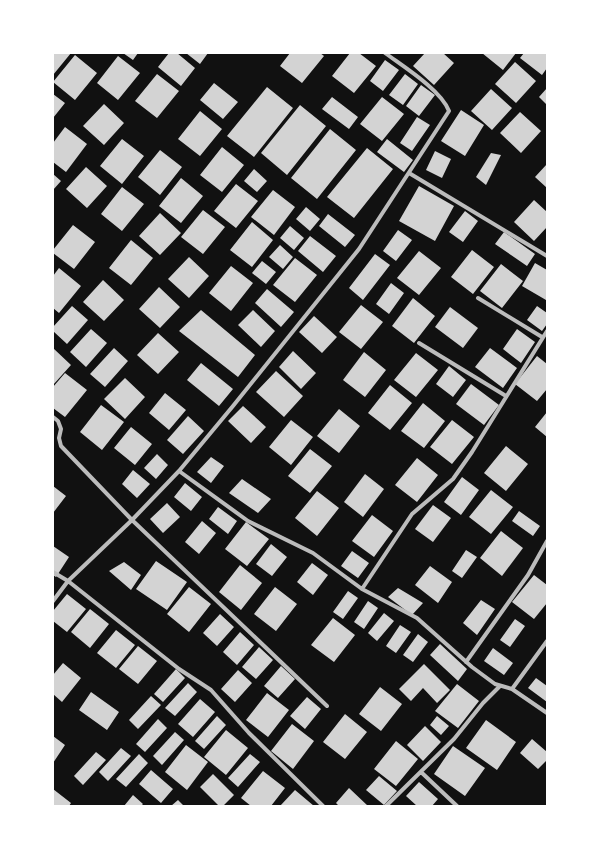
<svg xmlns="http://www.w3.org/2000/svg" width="600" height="859" font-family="Roboto,sans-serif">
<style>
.building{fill:#d3d3d3}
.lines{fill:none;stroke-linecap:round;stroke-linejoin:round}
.minor{stroke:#bcbcbc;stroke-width:4}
</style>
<rect width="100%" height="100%" fill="#111"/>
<path class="building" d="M53,53H71L53,75Z
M123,53H138L133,60Z
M169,53H177L195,68L181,86L158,67Z
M186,53H208L200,64Z
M290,53H320L324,56L302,83L280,66Z
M350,53H359L376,66L354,93L332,76Z
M425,53H443L454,63L434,85L413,66Z
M482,53H516L503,70Z
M524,53H547V68L542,75L520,58Z
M75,55L97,73L75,100L53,82Z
M118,56L140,73L118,100L97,83Z
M385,60L399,70L383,91L370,81Z
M515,62L536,81L516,103L495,84Z
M157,74L179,91L157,118L135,101Z
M405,74L418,84L403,105L389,95Z
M214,83L238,102L223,119L200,100Z
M421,85L435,95L419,116L406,106Z
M267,87L293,108L254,157L227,136Z
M547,88V105L539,97Z
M491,89L512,108L492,130L471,111Z
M53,94L65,103L53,118Z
M332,97L358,117L349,129L322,109Z
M382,97L404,114L382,141L360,124Z
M104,104L124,123L104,145L83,126Z
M300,105L326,126L287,175L261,153Z
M461,110L484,125L465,156L441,141Z
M200,111L222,129L200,156L178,139Z
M520,112L541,131L521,153L500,133Z
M417,117L430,125L412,151L400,143Z
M65,127L87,144L66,172L53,162V143Z
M330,129L356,150L317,199L291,178Z
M122,139L144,156L122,184L100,166Z
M387,139L413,160L404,172L377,152Z
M222,147L244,165L222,192L200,175Z
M367,148L393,169L354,218L327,197Z
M160,150L182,167L160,195L138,177Z
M435,151L451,159L442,178L426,170Z
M491,153L501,155L486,185L476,177Z
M547,164V188L535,177Z
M86,167L107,186L87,208L66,189Z
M254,169L267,181L257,192L244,181Z
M53,174L61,181L53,190Z
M181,178L203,196L181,223L159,206Z
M236,184L258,201L236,228L214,211Z
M419,186L454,206L435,241L399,221Z
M122,187L144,204L122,231L101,214Z
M273,190L295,207L274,235L251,217Z
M534,200L547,212V227L534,241L514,222Z
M306,207L320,219L310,231L296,219Z
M203,210L225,227L203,254L181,237Z
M465,211L478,221L463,242L449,232Z
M160,213L181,233L160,255L139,236Z
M328,214L355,235L345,247L319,226Z
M252,222L273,240L252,267L230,250Z
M73,225L95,242L74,269L53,253V250Z
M290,226L304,238L294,250L280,238Z
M398,230L412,240L396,261L383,251Z
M504,232L535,254L527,266L495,244Z
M310,236L336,256L323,272L298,251Z
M131,240L153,258L131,285L109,268Z
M280,245L293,257L283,269L269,257Z
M472,250L494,267L473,294L451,277Z
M419,251L441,268L419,295L397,278Z
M375,254L390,265L363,300L349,288Z
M189,257L209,276L189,298L168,279Z
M295,258L317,275L295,302L273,285Z
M262,261L276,272L266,284L252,273Z
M535,263L547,270V298L546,300L522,286Z
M501,264L523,281L502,308L480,291Z
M231,266L253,283L231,311L209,293Z
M59,268L81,286L59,313L53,308V276Z
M103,280L124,300L104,321L83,302Z
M391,283L404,293L389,314L376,304Z
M159,287L180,307L160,328L139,309Z
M267,289L294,312L281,327L255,303Z
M413,298L435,316L414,343L392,326Z
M361,305L383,322L361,349L339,332Z
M72,306L88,320L67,344L53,331V327Z
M537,306L547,313V324L542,331L527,320Z
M450,307L478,328L463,348L435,327Z
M201,310L255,355L238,377L179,331Z
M253,310L275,331L261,347L238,325Z
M314,316L337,337L322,353L299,332Z
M91,329L107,343L86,367L70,352Z
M517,329L535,342L521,363L503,349Z
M158,333L179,352L158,374L137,355Z
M53,348L71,365L53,385Z
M114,348L128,361L105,387L90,374Z
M490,348L517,368L503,388L475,367Z
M293,351L316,373L301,389L279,367Z
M364,352L386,370L365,397L343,380Z
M416,353L438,370L416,397L394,380Z
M537,356L547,364V389L537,401L515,384Z
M201,363L233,389L219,406L187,380Z
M449,366L466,380L453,397L436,384Z
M276,371L303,396L284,417L256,392Z
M65,373L87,390L65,417L53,408V387Z
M125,378L145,397L125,419L104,399Z
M471,384L499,405L484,425L456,404Z
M390,385L412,403L390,430L368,413Z
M165,393L186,410L169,430L149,413Z
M423,403L445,421L424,448L401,431Z
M101,405L124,422L102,450L80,432Z
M243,406L266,427L251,443L228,421Z
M339,409L360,426L339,453L317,436Z
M547,412V437L535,427Z
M188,416L204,431L183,454L167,440Z
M291,420L313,437L291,465L269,447Z
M452,420L474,437L452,464L430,447Z
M131,427L152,444L135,465L114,448Z
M506,446L528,464L506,491L484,473Z
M310,449L332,466L310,493L288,476Z
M157,454L168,465L156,479L144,468Z
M211,457L224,466L211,483L197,472Z
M417,458L438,475L417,502L395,485Z
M133,470L150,484L137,498L122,484Z
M365,474L384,489L363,517L344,502Z
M462,477L479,490L461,515L444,502Z
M242,479L271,499L258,513L229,493Z
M185,483L202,497L191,511L174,497Z
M53,486L66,496L53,513Z
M491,490L513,507L491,534L469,517Z
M317,491L339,508L317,536L295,518Z
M167,503L180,517L163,533L150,519Z
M433,505L451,518L433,542L415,529Z
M218,507L237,521L228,534L209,519Z
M519,511L540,526L533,536L512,521Z
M372,515L393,531L374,557L352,541Z
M202,521L216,533L199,554L185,542Z
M246,522L269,539L247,566L225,549Z
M501,531L523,548L502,576L480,558Z
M271,544L287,557L272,576L256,564Z
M53,546L69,557L56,577L53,575Z
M466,550L477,557L462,578L452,571Z
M352,551L369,563L358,578L341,566Z
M156,561L187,582L167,610L136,589Z
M124,562L141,575L131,590L109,571Z
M312,563L328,575L313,595L297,582Z
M240,565L262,583L241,610L219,592Z
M430,566L452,582L438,603L415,585Z
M534,575L547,585V603L534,619L512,602Z
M189,587L211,604L189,632L167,614Z
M275,587L297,604L276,631L254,614Z
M398,588L423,603L412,615L388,597Z
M348,591L358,598L343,619L333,612Z
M67,594L86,609L67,632L53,621V611Z
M481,600L495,609L477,635L463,623Z
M368,601L378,608L364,629L354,622Z
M90,609L109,624L90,648L71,632Z
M384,613L394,621L377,641L368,633Z
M220,614L234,627L217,646L203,633Z
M333,618L355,635L334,662L311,645Z
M515,619L525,626L510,647L500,640Z
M400,625L411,632L396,653L386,646Z
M116,630L135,645L116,668L97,653Z
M240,632L254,645L237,665L223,652Z
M418,634L428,642L413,662L403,655Z
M440,644L467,669L458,681L430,655Z
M138,646L157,661L138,684L119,669Z
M259,647L273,660L256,679L242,667Z
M493,648L513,663L504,675L484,661Z
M63,663L81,678L62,702L53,694V675Z
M424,664L450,690L437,703L423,688L411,701L399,689Z
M281,666L295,679L278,698L264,686Z
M176,669L185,678L163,702L154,694Z
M238,670L252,683L235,702L221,689Z
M536,678L547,686V702L528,688Z
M188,683L197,692L175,716L165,708Z
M457,684L479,701L458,728L435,711Z
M380,687L402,704L381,731L359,714Z
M91,692L119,712L107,730L79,710Z
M267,693L289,710L268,737L246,720Z
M151,696L161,705L138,729L129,720Z
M307,697L321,709L305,729L290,716Z
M200,699L215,712L193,737L178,724Z
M345,714L367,732L345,759L323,742Z
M217,716L226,725L204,749L195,741Z
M437,716L449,726L441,735L430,725Z
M158,719L167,728L145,752L136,744Z
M486,720L516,742L497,770L466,748Z
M292,724L314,741L293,769L271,751Z
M425,726L441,742L423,761L407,745Z
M226,730L248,748L226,775L204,757Z
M175,732L184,740L162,765L153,756Z
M53,736L65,745L53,763Z
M532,739L547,752V760L538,769L520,753Z
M396,741L418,759L396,786L374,769Z
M186,745L208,762L187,790L165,772Z
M453,746L485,768L465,796L434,774Z
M121,748L131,756L108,781L99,772Z
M96,752L106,760L83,785L74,776Z
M139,754L148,763L126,787L116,779Z
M250,754L260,762L238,787L228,778Z
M151,770L173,789L161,803L139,784Z
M263,771L285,788L271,806H251L241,798Z
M213,774L234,795L223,806H219L200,787Z
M379,776L397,791L384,805L366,790Z
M419,782L438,799L432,806H417L406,796Z
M349,788L368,806H339L336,803Z
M53,789L71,803L69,806H53Z
M295,790L314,806H280Z
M133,795L143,804L141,806H124Z
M178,800L184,806H171Z"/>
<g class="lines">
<path class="minor" d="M409,173L547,256
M478,298L542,337
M419,343L506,396
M53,417L58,421L61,429L59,438L61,446L132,520L327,706
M179,471L248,521L313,553L362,589L417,618L472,667L495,684L512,689L547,713
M53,572L68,581L179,669L211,690L249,733L323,806
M362,589L412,514L453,479L472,452L547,331
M53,601L68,581L132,520L179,471L233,406L359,249L449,111C441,90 404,67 385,53
M466,662L528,575L547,541
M512,689L547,641
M421,772L457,806
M386,806L454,739L483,703L500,686"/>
</g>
<rect width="600" height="859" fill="none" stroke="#ffffff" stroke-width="108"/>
</svg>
